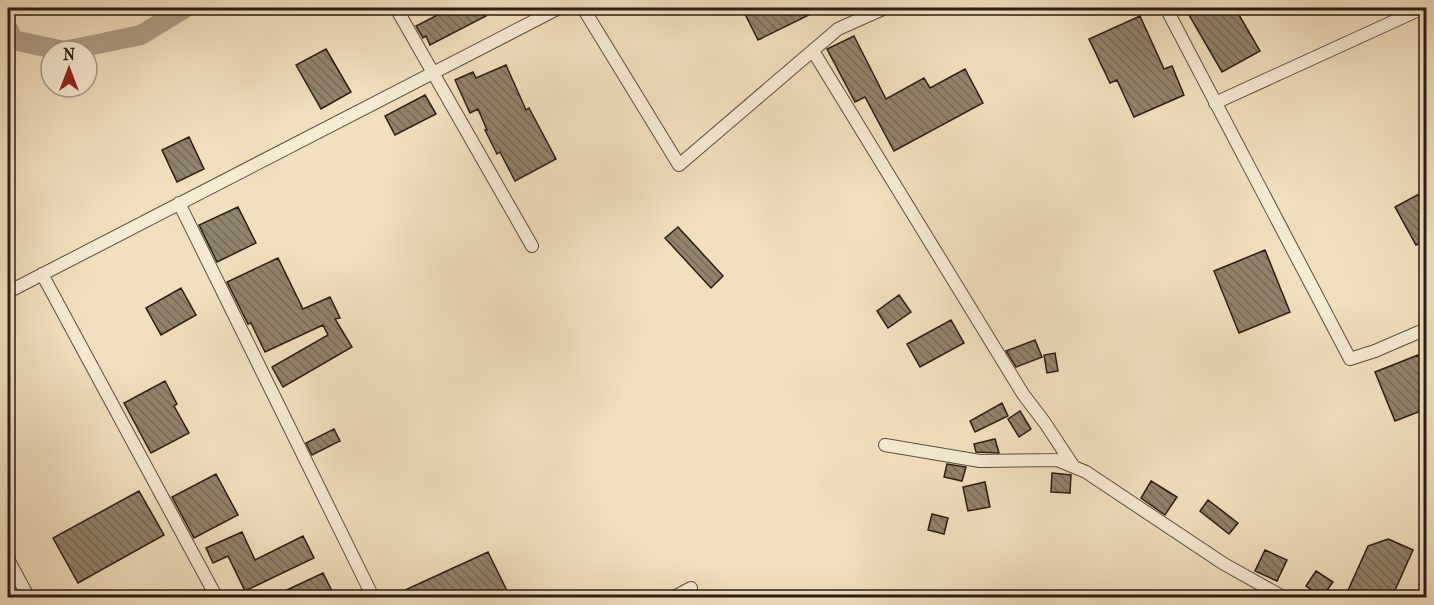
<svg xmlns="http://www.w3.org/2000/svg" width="1434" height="605" font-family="'IM FELL French Canon',serif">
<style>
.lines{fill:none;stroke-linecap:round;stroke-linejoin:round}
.river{stroke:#ad9e85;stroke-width:20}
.building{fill:url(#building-back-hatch);stroke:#291e15;stroke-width:1.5}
.minor-casing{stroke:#5b4e40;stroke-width:14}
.minor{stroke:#f6ebd5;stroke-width:12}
</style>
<defs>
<pattern id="building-back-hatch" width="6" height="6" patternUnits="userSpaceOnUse" patternTransform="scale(1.5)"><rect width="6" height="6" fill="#91836d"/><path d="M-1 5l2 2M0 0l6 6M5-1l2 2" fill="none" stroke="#766b58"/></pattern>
</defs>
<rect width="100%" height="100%" fill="#f1e0bf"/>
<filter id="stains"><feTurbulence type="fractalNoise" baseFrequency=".00333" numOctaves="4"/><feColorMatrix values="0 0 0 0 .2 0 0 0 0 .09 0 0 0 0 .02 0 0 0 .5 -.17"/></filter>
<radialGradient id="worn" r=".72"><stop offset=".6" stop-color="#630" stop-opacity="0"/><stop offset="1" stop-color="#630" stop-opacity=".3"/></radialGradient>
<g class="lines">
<path class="river" d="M8,29L13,40L64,51L141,35L185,8"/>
</g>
<path class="building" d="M451,8H481L486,16L430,45L426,36L423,38L416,26Z
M742,8H823L758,40Z
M1185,8H1235L1260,51L1222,72Z
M1140,16L1164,69L1172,66L1184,95L1134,117L1117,80L1110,83L1089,39Z
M854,36L886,99L924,78L930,88L965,69L983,103L894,151L865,97L855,102L827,49Z
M326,49L351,92L321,109L296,65Z
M506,65L526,110L529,108L556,159L515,181L500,152L497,154L485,130H487L478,109L470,113L455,80L473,72L476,78Z
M425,95L436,114L395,135L385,116Z
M189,137L204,169L177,182L162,150Z
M1419,194L1426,208V240L1416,245L1395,207Z
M238,207L256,243L217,262L199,225Z
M678,227L723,276L711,288L665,238Z
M1265,250L1290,312L1239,333L1214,271Z
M278,258L303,309L330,297L340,318L335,319L352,347L283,387L272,367L328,335L323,325L265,352L251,323L248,324L227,282Z
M181,288L196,315L161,335L146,308Z
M899,295L911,312L888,328L877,311Z
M951,320L964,343L920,367L907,344Z
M1035,340L1042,357L1016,367L1006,351Z
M1055,353L1058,371L1047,373L1044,355Z
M1418,355L1426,377V409L1395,421L1375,372Z
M165,381L177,404L174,406L189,433L151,453L124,403Z
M1002,403L1008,416L975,432L970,421Z
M1020,411L1031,429L1019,437L1008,419Z
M334,429L340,441L312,455L306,443Z
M995,439L999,453L976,452L974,444Z
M947,464L966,467L962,481L944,477Z
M1052,473L1071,475L1070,493L1051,492Z
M216,474L238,515L194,538L172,497Z
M1151,481L1177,497L1165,515L1141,498Z
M985,482L990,507L968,511L963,487Z
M139,491L164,535L78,583L53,538Z
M1208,500L1238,523L1229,534L1200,511Z
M932,514L948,518L944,534L928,530Z
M242,532L255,560L303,536L314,558L245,591L228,556L213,563L206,548Z
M1388,539L1413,550L1392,597H1345L1368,546Z
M1265,550L1287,560L1277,581L1255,571Z
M488,552L510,597H390Z
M1316,571L1333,582L1322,597L1306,586Z
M323,573L332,591L319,597H272Z"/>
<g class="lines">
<g class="minor-casing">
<path id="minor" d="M396,8L532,246
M583,8L679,165L838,29L885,8
M1166,8L1350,359L1375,351L1426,329
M813,51L1023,394L1045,423L1074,467
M1215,103L1423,8
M179,203L370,591
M42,274L217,598
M8,292L559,8
M885,445L980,461L1057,460L1086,472L1224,564L1285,598
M8,559L29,598
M672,598L691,588"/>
</g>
<use href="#minor" class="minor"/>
</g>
<rect width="1434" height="605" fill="none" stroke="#f1e0bf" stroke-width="30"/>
<rect x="9" y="9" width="1416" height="587" fill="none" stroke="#291e15" stroke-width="3"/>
<rect x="15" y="15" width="1404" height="575" fill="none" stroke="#291e15" stroke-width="1.5"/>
<g transform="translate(69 69)"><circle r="28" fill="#f6ebd5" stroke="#a49988" stroke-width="1.5"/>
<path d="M0-4.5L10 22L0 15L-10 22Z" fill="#8f2418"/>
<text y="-9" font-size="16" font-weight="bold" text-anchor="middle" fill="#291e15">N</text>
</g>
<rect width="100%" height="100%" filter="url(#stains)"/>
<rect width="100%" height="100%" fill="url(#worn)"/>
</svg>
